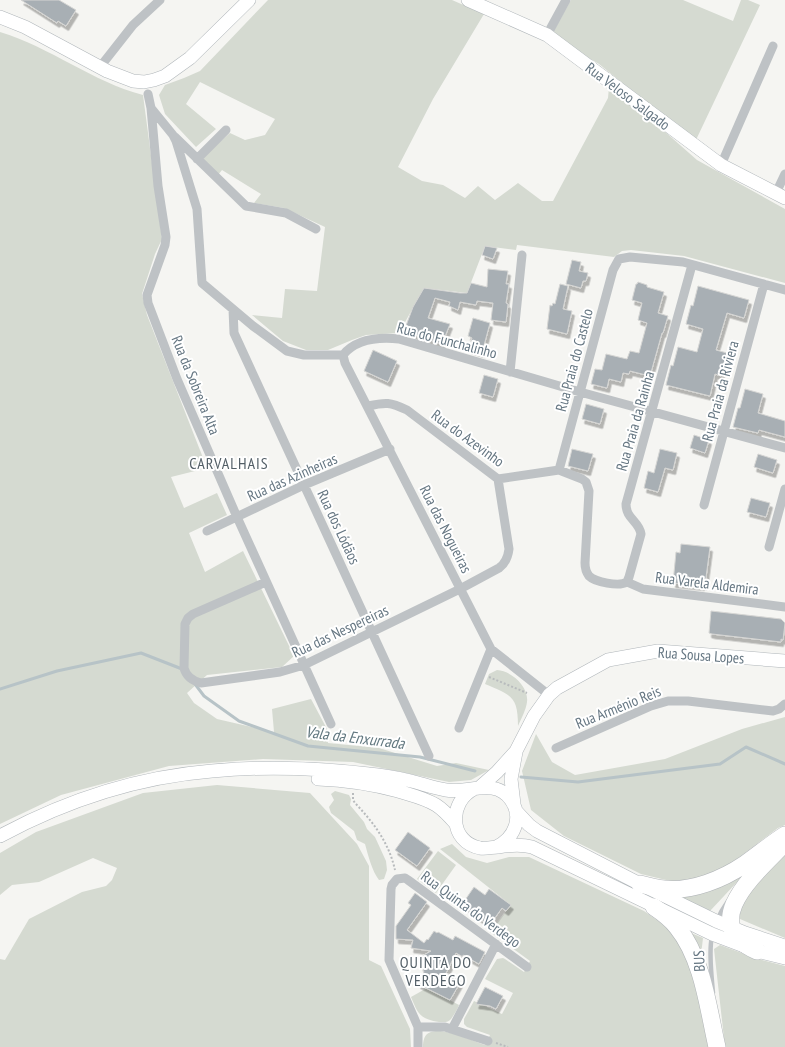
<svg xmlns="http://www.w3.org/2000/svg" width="785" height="1047" font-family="'PT Sans Narrow',sans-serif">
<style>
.green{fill:#d5dad1}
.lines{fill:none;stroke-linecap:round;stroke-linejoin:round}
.stream{stroke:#b7c3c7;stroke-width:3}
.building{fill:#a8afb4;stroke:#d6d6d4;filter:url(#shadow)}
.secondary-casing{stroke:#b0b6ba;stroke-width:14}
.highway-casing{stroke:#b1b5b8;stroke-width:18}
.path{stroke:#b8bbbd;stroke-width:2;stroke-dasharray:2 2;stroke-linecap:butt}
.lane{stroke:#bec2c5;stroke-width:4.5}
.street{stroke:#bec2c5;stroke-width:9}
.secondary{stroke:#fff;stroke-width:13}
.highway{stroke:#fff;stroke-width:17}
.labels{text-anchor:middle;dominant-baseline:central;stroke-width:4;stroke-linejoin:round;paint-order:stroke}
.street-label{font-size:15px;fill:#657682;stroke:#fff}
.neighbourhood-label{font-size:16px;letter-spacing:1px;fill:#535f67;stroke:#fff}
.water-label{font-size:16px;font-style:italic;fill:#61777f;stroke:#fff}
</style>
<defs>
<filter id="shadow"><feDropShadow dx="2.5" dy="4.5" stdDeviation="0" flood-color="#0004"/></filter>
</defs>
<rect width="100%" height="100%" fill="#f5f5f2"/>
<path class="green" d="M268,0H452L484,14L433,99L398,167L422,181L443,185L465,198L478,186L495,200L518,183L542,201H553L608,98L609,87L638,108L697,160L785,209V283L684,256L631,250L622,251L614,257L517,245L516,250L485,246L467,293L424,288L399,333L366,335L352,340L328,350H306L283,341L252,315L282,318L285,289L317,291L325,227L284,208L254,203L261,194L222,170L218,175L200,159L230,133L245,140L265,135L275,119L200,82L186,104L216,129L196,147L165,114L159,95L165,85L184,78L200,71Z
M571,0H683L733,21L741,0H748L760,5L695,142L599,64L566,45L552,34Z
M0,32C50,47 93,82 143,95L162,239L155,254L142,294L147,315L207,468L171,477L184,508L217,493L227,515L189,533L205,572L243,551L294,656L282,667L207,675L187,693L194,703L217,719L274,732L272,709L311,699L327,729L328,743L379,748L437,766L456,763L489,770L471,780L449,782L353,762L263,759L169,766L61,795L0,824Z
M497,670C512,671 529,687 527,702C526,710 521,719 518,726C518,696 511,695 485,684L489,674Z
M785,717V825L778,828L729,865L687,885L641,874L564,836L531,810L522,771L536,734L552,762L575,775L665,759L742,729Z
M217,785L310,793L357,844L369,866V960L381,966L410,1029L411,1047H0V959L5,960L29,919L82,892L106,886L112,880L117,868L93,858L39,882L12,885L0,895V853L36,832L143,793Z
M335,791L349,795L351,799L350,805L364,822L367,829L375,837L386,861L387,870L384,879L379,880C372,871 368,855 365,844L357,840L354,831L331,813L329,807L334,800L331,794Z
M452,844L466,857L487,863L509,857H529L644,911L668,928L679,942L694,976L710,1047H423C423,1041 424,1034 431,1032C444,1027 473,1041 485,1045L490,1035L467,1027L464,1024V1019L474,1001L502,1014L513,993L485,979L497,959L503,958L505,959L524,972L530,961L490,932L511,905L440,849Z
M438,851L456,865L436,893L417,879Z
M785,853V938L740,919L738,908L754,888Z
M752,866L710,911L681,897Z
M691,933L703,938L701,955Z
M720,945L758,959L785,966V1047H725L714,949Z
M427,988L459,1005C457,1010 454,1015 451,1019C448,1023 444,1022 439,1022C420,1019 418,1014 411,997Z"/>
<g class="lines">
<path class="stream" d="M195,684L204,696L239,721L308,746L420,757L475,771
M0,689L57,671L141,653L182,669
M521,777L578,782L720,764L746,747L785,764"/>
</g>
<path class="building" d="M21,0H59L76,10L66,26L58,21L57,23Z
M485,246L497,248L493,259L482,255Z
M572,260L581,262L579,271L588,273L586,281H583L581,288L566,284Z
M488,269L508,271L506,284H509L506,303L508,304L506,322L491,320L493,303L477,301L476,305L460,302L458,310L449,306L450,302L435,298L428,318L450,324L442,344L404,331L413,307L424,288L460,293H467L471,283L487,287Z
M638,282L647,285V287L664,292L658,313L668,316L663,333H662L650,376L630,371L629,374L623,373L621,382L609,379L607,388L591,384L595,369L602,370L606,354L627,359L630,351L639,353L647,323L638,320L642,303L632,300L636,284H637Z
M560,284L568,286L563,309L572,311L567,334L547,329L550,305L552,306L553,303L555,304Z
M698,286L749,300L744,318L727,313L716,350L727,353L721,376L715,374L710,396L666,385L671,365L673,366L678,347L697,352L703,329L686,324L691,305L693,306Z
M473,318L490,323L482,353L469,349L472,338L468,336Z
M373,350L397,361L388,382L364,371Z
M484,375L498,379L493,397L479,393Z
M745,389L763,394L758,413L785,421V437L759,430L758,433L733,427L738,408H740Z
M586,404L604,409L600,424L582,419Z
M694,435L709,440L705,453L690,448Z
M572,449L593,454L588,471L568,466Z
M660,449L677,453L673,470L665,468L658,492L644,488L648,471L654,473Z
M758,454L777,460L773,473L754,467Z
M751,498L770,503L766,517L747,512Z
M681,544L710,547L705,585H702V586L673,583L676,552L680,553Z
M711,611L781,619L785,623L783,640L781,639V642L712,634L709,633Z
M408,832L430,848L417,866L395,850Z
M474,887L485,895L489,889L511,905L506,911L502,908L489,926L463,905L464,904L463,903Z
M415,893L427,902L407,930L424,943L427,939L428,940L434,931L437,933L438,932L453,940L455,936L485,952L479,964L463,955V957L456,953L446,973L461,981L450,1000L418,984L424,972L417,959L431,951L411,948L413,940L396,939V926L411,905L408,903Z
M485,987L503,996L496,1009L490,1006L476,1004Z"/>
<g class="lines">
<g class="secondary-casing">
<path id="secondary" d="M468,0L547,35L721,165L785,198
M0,17L25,27L107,71L133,81L144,82L154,80L165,76L190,58L249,0
M318,779C346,780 372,784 398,791C411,795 425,798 436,805C444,810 450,817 456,824
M480,787L497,772L516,751L534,716L549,695L557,688L608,660L658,651L785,661
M474,789C448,802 449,842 480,848C486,849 492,847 498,847C510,845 521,844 532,847L712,934L757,951L785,958
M514,804L511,779L516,752
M516,811L529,825L537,831L640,884L716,921L745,933L785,946
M0,836C65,801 138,777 212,771C264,766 318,768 369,774C383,775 398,778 411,781C423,784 434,788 446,790C468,794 495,777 511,800C523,817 515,838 496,847"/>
</g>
<g class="highway-casing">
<path id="highway" d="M640,884C648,886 656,888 664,889C692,892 723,879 745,864C759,854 771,844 785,835
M654,907C663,913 671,919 677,927C703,959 708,1008 717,1047
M757,951C696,924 756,873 782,846"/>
</g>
<path class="path" d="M489,677L527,693
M353,793V800L355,803C374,823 389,843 395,870
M496,1043L508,1047"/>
<path class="lane" d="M713,993C710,956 705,933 728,901"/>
<path class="street" d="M547,35L566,0
M100,67L133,25L160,0
M148,94L151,108L173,135L176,141L197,209L202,283L253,326L287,351L304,355H343
M151,108L158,186L166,237L165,245L147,295L148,303L177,379L237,517L331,724
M175,137L246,206L286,213L316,229
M197,159L226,130
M721,165L773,46
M776,193L785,174
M233,309L234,333L429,756
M343,355C356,339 379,337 399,339L580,392L785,448
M343,355L345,363L491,649L549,695
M510,372L522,255
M368,406C386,402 390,402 407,410L498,479L559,470L582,479L586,482L589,491L585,563C585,568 586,572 589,576C595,582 619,587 627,582
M559,470L613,270L619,259L630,257L683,262L785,290
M704,505L764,284
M207,531L304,485L390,449
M769,547L785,489
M266,582L193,614L188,618L185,624L184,668C186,676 193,681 201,683L280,672L304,665L460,589L499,568C506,563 508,557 509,549L498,479
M627,582L629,577L641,534C639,521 626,519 626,504L692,265
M627,582L643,589L785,607
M459,728L491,649
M556,748L651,706L668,701H688L773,711L779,709L785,704
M418,1027H445L488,1041
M452,1029L496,944
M418,1047V1027L389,960L391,889L392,885L397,879L405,878L408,880L527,967"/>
<use href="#secondary" class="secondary"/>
<use href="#highway" class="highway"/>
</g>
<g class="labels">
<g class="street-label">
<text transform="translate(628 96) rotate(37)">Rua Veloso Salgado</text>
<text transform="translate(447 340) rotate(15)">Rua do Funchalinho</text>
<text transform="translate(574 360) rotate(-75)">Rua Praia do Castelo</text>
<text transform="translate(196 385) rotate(68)">Rua da Sobreira Alta</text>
<text transform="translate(720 391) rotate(-75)">Rua Praia da Riviera</text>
<text transform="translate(635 421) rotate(-74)">Rua Praia da Rainha</text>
<text transform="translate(468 438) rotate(36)">Rua do Azevinho</text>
<text transform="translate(292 477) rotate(-24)">Rua das Azinheiras</text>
<text transform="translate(339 527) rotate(65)">Rua dos Lódãos</text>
<text transform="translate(446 529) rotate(63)">Rua das Nogueiras</text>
<text transform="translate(707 583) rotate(7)">Rua Varela Aldemira</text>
<text transform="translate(340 631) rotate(-25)">Rua das Nespereiras</text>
<text transform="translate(701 655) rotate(4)">Rua Sousa Lopes</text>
<text transform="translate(618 707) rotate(-22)">Rua Arménio Reis</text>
<text transform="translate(471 909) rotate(36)">Rua Quinta do Verdego</text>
<text transform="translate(699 961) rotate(-92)">BUS</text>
</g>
<g class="neighbourhood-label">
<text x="229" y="463">CARVALHAIS</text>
<text x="436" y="962">QUINTA DO<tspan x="436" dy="18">VERDEGO</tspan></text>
</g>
<g class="water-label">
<text transform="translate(355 737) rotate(7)">Vala da Enxurrada</text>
</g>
</g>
</svg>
